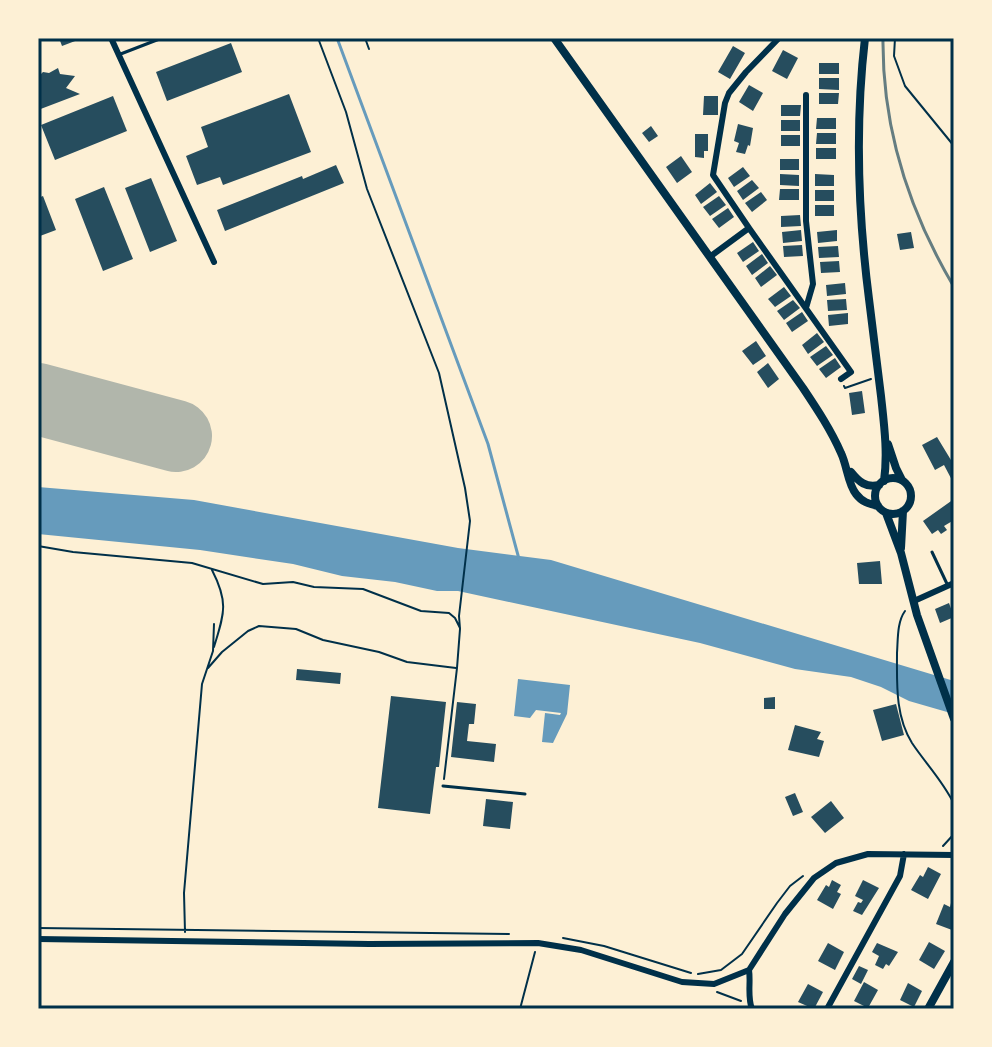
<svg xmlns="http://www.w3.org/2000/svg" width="992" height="1047" font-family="Cabin,sans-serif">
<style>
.water{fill:#669bbc}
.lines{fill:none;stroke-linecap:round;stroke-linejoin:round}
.stream{stroke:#669bbc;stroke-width:3}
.runway{stroke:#b1b6ab;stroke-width:72}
.building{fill:#264d5e}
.path{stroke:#003049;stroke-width:2}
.service{stroke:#003049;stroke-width:3}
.minor{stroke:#003049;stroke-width:6}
.secondary{stroke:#003049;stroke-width:8}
.rail{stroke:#657d81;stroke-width:3}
.neatline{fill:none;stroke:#003049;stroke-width:3}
</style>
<rect width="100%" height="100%" fill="#fdf0d5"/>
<path class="water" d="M38,487L194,500L458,548L551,560L954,681V714L909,701L881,687L851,677L795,669L700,643L458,591H437L395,582L342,576L293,564L200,550L38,534Z
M518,679L570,685L567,714L553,743L542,742L545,713L560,715L561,713L536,710L530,718L514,716Z"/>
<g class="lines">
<path class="stream" d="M337,38L488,444L519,559"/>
<path class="runway" d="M38,399L176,436"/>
</g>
<path class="building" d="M59,38H83L62,46Z
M231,43L242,72L167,101L156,72Z
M733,46L745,53L730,79L718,72Z
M783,50L798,58L787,79L772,71Z
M819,63H839V74H819Z
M58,68L60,74L75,76L66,88L80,94L38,110V77L43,72L49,73Z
M819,78H839V90L819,89Z
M749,85L763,93L753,111L739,102Z
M819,93H839L838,104H819Z
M289,94L311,152L223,185L220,177L197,185L186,156L208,147L201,127Z
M113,96L127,131L55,160L41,125Z
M704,96H718V115H703Z
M781,105H801L800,116H781Z
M817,118H836V129H816Z
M781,120H800V131H781Z
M738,124L753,128L750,146L748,145L745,154L736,152L739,143L734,141Z
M651,126L658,136L649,142L642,133Z
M817,133H836V144H816Z
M695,134H708V151H704V158L695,157Z
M781,135H800V146H781Z
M816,148H836V159H816Z
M681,156L692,172L677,183L666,167Z
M780,159H799V170H780Z
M336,165L344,183L225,231L217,210L302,176L303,179Z
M743,167L750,176L734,187L728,178Z
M780,174L799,175V186L780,185Z
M815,174L834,175V186H815Z
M151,178L177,241L150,252L125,188Z
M752,180L759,188L743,200L737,191Z
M710,183L717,192L701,204L695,195Z
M104,187L133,259L103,271L75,199Z
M780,189H799V200H779Z
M815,190H834V201H815Z
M761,192L767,200L752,212L745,203Z
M43,196L56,230L40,236L38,232V198Z
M719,196L726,205L710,216L703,207Z
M815,205H834V216H815Z
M728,208L734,217L719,228L712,219Z
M800,215L801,226L781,227V216Z
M801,230L802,241L783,243L782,232Z
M837,230V241L818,243L817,232Z
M911,232L914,248L900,250L897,234Z
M753,242L759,251L743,262L737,253Z
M802,245L803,256L784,257L783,246Z
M838,246L839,257L819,258L818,247Z
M762,254L768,263L752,275L746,266Z
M839,261L840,272L821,273L820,262Z
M770,266L777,275L761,287L755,278Z
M845,283L846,294L827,296L826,285Z
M784,287L791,296L775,307L768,299Z
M846,299L847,310L828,311L827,300Z
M793,300L800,308L784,320L777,311Z
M802,312L808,321L792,332L786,323Z
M848,313V324L829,326L828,315Z
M817,333L824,342L808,354L802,345Z
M756,341L766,356L753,365L742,351Z
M826,346L833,355L817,366L810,357Z
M835,358L841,367L826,378L819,369Z
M768,363L779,379L768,388L757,372Z
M862,391L865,413L852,415L849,393Z
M937,437L954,465V484L944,465L935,470L922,445Z
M954,499V520L944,526L947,530L941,534L938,530L932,534L923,521Z
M880,561L882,584H859L857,563Z
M949,603L954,617L940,623L935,609Z
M297,669L341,673L340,684L296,680Z
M391,696L446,702L439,767H436L430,814L378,808Z
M775,697V709H764V698Z
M457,702L476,704L474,724H469L467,741L496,744L494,762L451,757Z
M896,704L904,735L882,741L873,710Z
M795,725L821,732L817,739L824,741L819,757L788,750Z
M795,793L803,812L793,816L785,797Z
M486,799L513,802L510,829L483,826Z
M831,801L844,818L825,833L811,817Z
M928,867L941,874L928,899L911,890L920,875L923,877Z
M832,880L841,885L837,892L841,894L833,909L817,900L826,885L829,887Z
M863,880L879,888L862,915L853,911L858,902L861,903L863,900L855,896Z
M951,903L954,904V924L952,930L936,924L944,904L950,907Z
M929,942L945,951L934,969L919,960Z
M828,943L844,952L835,970L818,961Z
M877,943L898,952L889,966L886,964L883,969L875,965L879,956L872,952Z
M859,966L868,970L861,984L852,979Z
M864,982L878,990L868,1008L854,1001Z
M908,983L922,991L914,1007L900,1000Z
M808,984L823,992L814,1009L798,1002Z"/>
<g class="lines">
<path class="path" d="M318,38L346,112L367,189L439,373L465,488L470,521L459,616L460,629L457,668L444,779
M365,38L369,49
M895,38L894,56L905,86L954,146
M844,386L845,388L871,379
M38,546L73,552L192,563L263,584L293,582L314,587L363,589L421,611L449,613L455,618L460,628
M212,570C229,603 224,614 214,647
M905,611C897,622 898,639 897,653C897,683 895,716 912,743C926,764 943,781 954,804
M208,668L222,652L248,631L259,626L296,629L323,640L379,652L407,662L456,668
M943,846L954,834
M38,928L509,934
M185,932L184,893L202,684L213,651L214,624
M563,938L604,946L691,973
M698,974L721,970L742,954L777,903L790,886L803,876
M717,992L741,1001
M520,1009L535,952"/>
<path class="service" d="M118,55L162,38
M932,552L948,586
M443,786L525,794"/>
<path class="minor" d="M111,38L214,262
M806,95V221L813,284L806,308
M749,228L851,372L841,379
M711,256L749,228L713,175L725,103L729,93L746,72L779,38
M914,601L954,583
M38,939L369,944L538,943L581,950L682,982L714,984L749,970L785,914L814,878L836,863L868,854L954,855
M749,970C751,982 747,997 752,1009
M827,1009L900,876L904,854"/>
<path class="secondary" d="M554,38L803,388C817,409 831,430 841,453C847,465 848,485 856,494C862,502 869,504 878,506
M865,38C855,124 858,213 869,299C873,332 877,364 881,396C884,424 888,453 884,481
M888,444L896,468L902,480
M851,472C859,482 866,488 879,485
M875 496a18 18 0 1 1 36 0a18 18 0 1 1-36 0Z
M886,513L901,553L917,615L954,719
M901,548L903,511
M928,1009L954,962"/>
<path class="rail" d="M883,38C882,127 909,211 954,287"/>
</g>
<rect width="992" height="1047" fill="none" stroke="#fdf0d5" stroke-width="80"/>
<rect x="40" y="40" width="912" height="967" class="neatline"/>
</svg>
